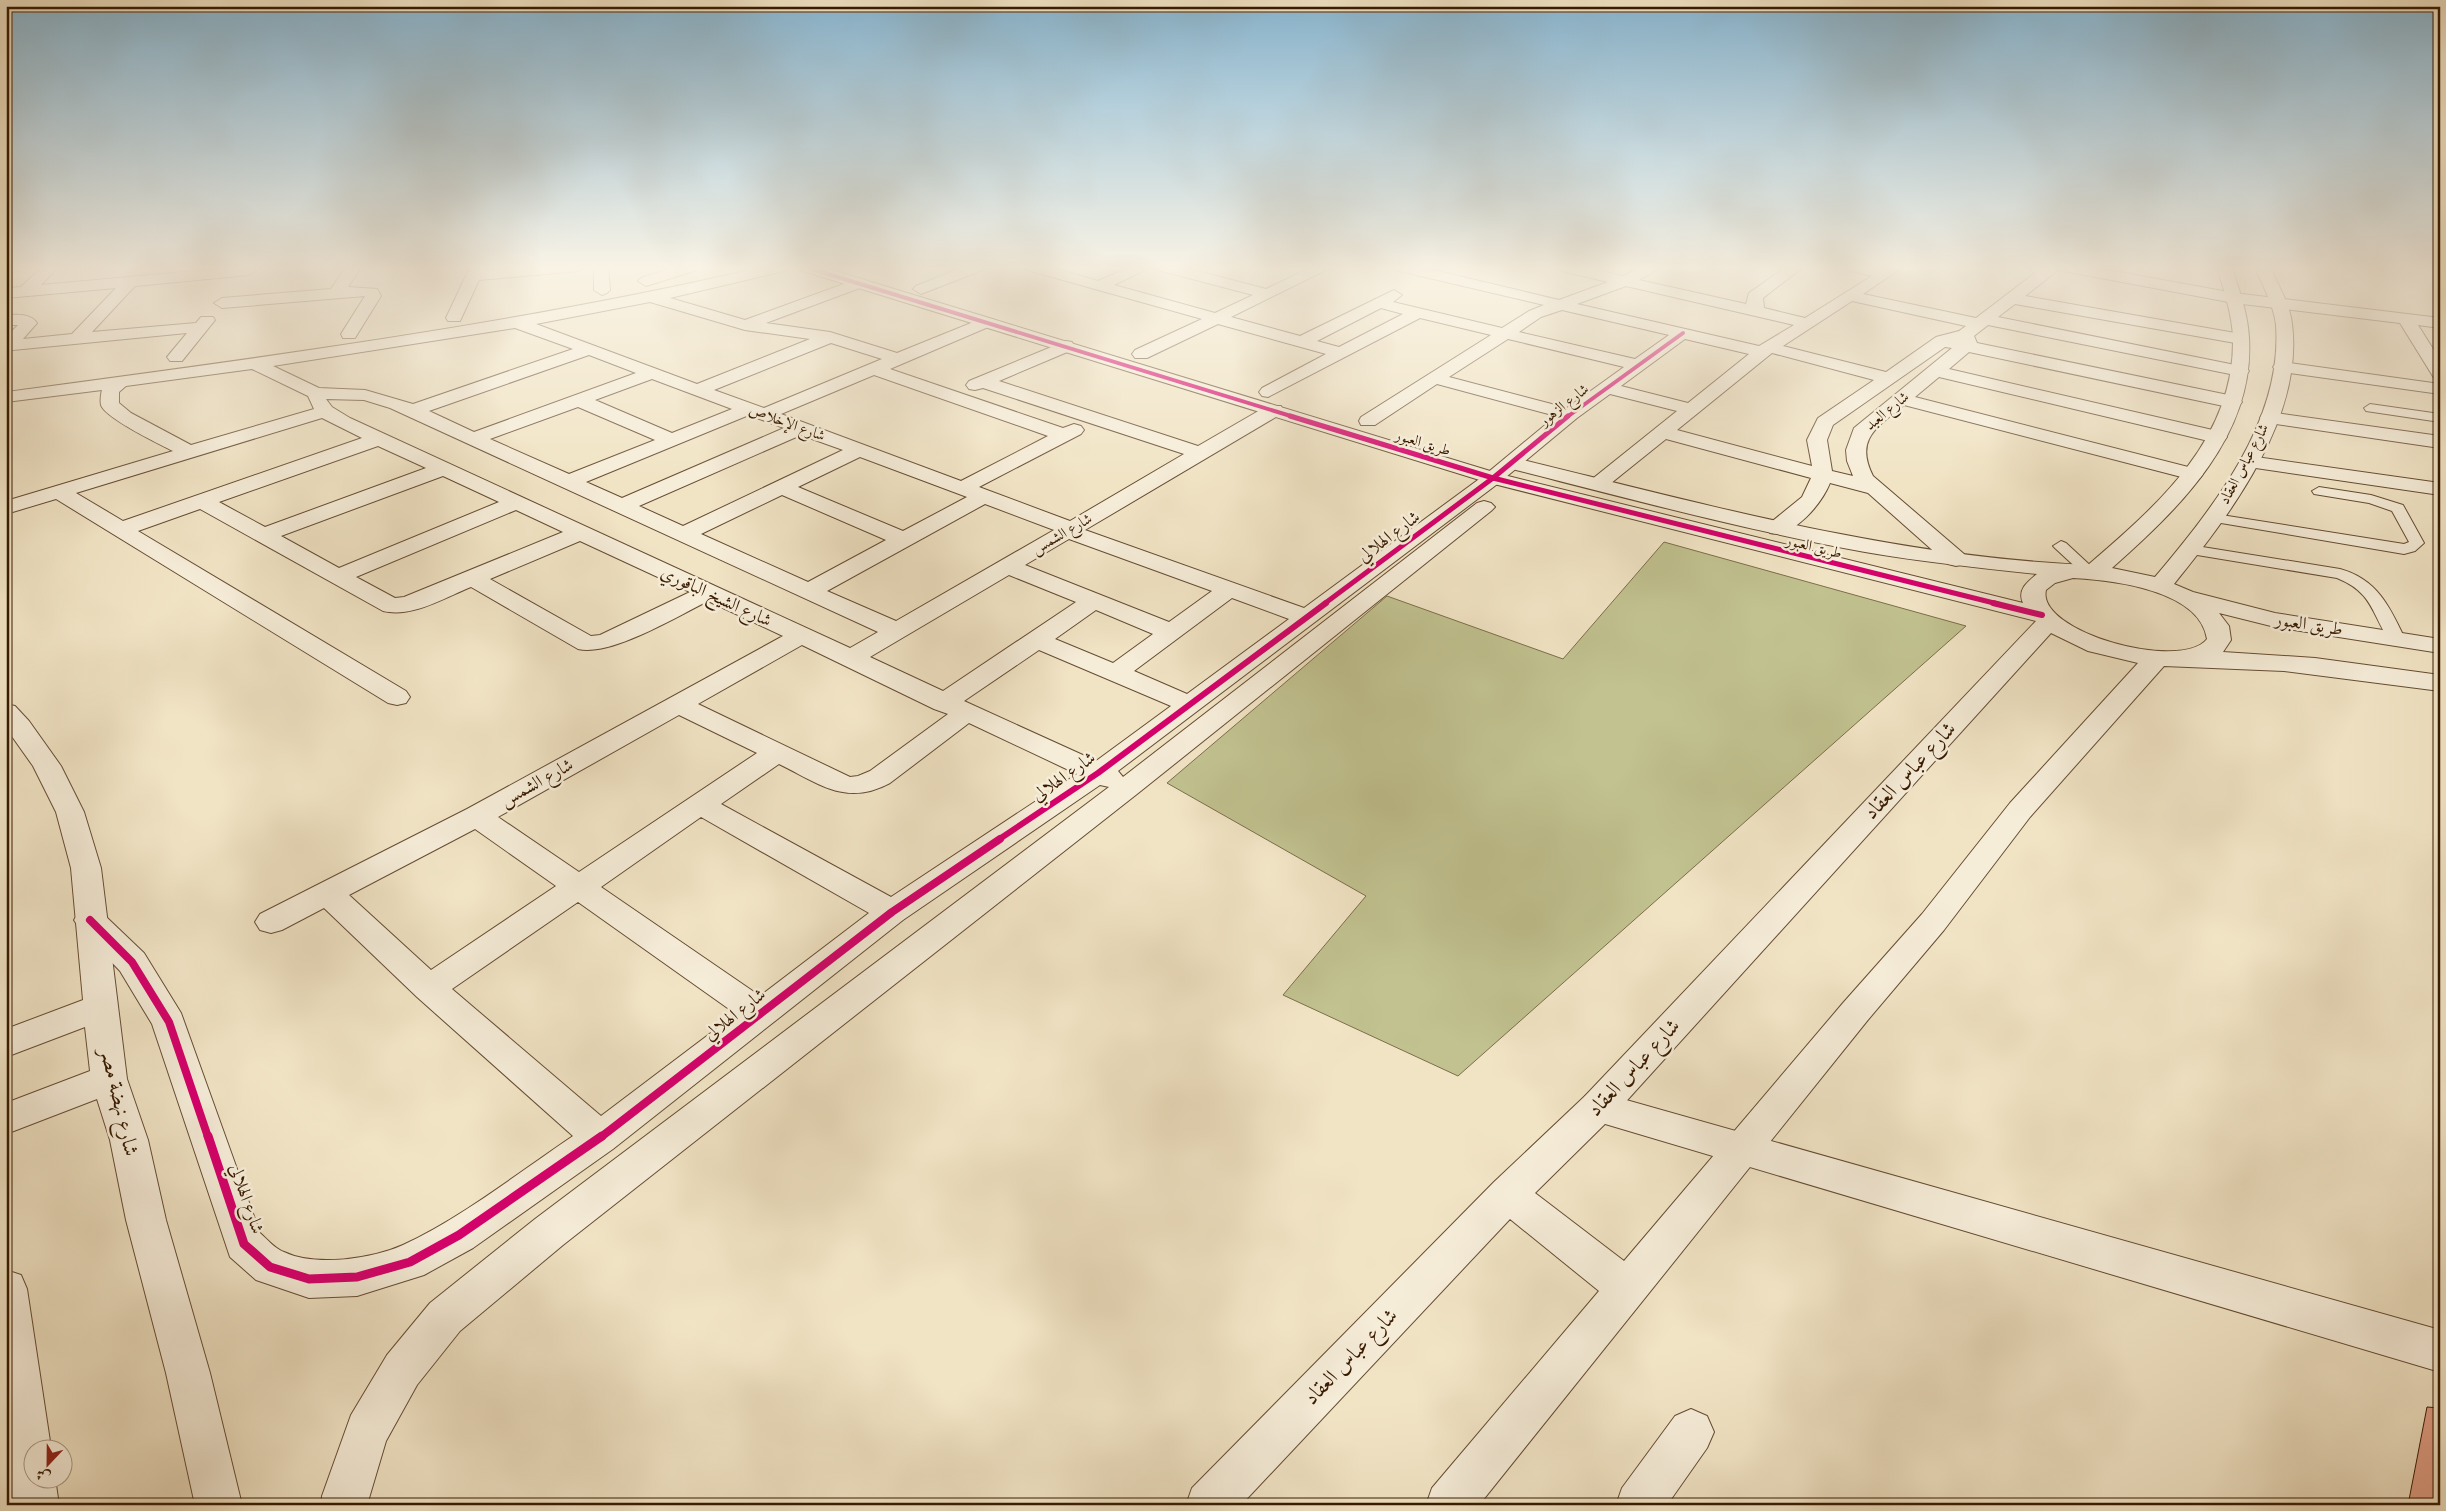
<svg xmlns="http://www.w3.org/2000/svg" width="2446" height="1511" font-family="'IM FELL DW Pica',Amiri,serif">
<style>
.green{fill:#c1c290;stroke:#7c6e48}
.building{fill:#e19e85;stroke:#371a01}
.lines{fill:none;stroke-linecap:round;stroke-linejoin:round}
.service-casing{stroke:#664c32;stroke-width:2}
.minor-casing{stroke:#664c32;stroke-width:2}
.tertiary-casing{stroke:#664c32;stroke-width:2}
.service{fill:#f6edd9;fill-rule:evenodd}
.minor{fill:#f6edd9;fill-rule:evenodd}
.tertiary{fill:#f6edd9;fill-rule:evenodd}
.cycleway-far4-casing{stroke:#f6edd9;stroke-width:5.5}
.cycleway-far3-casing{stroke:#f6edd9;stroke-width:8}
.cycleway-far2-casing{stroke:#f6edd9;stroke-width:9}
.cycleway-far1-casing{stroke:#f6edd9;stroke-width:11}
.cycleway-casing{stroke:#f6edd9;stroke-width:12}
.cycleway-far4{stroke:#d6006c;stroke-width:4}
.cycleway-far3{stroke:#d6006c;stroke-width:5}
.cycleway-far2{stroke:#d6006c;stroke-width:6}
.cycleway-far1{stroke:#d6006c;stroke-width:8}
.cycleway{stroke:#d6006c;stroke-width:9}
.labels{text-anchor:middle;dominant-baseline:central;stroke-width:5;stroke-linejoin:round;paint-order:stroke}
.far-street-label{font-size:15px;fill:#371a01;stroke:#f6edd9}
.street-label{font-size:18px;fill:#371a01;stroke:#f6edd9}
.near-street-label{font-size:21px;fill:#371a01;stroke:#f6edd9}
</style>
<rect width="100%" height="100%" fill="#f1e4c5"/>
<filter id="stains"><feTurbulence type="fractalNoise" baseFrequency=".004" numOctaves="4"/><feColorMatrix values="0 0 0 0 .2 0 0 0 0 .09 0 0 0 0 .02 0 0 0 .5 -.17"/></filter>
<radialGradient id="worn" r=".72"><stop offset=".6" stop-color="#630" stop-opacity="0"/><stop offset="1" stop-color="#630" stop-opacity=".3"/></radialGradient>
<path class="green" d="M1664,542L1966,626L1458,1076L1283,995L1366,896L1167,783L1387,596L1563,659Z"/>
<path class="building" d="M2427,1407L2440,1408V1505H2408Z"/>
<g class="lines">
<g class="service-casing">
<path id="service" d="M2370,404L2440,414V422L2366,411L2364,408Z
M2319,487L2371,495L2403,505L2424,543L2415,551L2404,554L2215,522L2208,518L2215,514L2404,544L2409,542L2392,511L2369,503L2314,494L2312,491Z
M2061,541L2066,543L2093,568L2096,571L2093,574H2083L2056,549L2053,546Z
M2190,545L2340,569C2377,579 2390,607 2405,639L2403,643H2391C2371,614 2374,593 2337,578L2185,553L2182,550Z"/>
</g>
<g class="minor-casing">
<path id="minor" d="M6,267H25L23,270L6,273Z
M42,267H58L41,285L239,267H253L256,271L249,275L135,286L92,332L196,323L201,317H213L215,320L182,361H170L167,357L187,333L13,350L6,352V337L18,325H6V315C17,315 30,313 37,323L23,339L72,334L116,288L6,298V288L21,287Z
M346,267H361L348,287L377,289L381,296L355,338H343L341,334L365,296L222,308L214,303L222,298L331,289Z
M470,267H485L484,271L521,267H586L579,271L479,280L460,321H448L446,318Z
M594,267H608L610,290L607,293L602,295L594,290Z
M675,267H699L697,270L646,286L638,281L641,278Z
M763,267H791L784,271L670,298L745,320L860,278L868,283L865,286L766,323L830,332L897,353L981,319H993L995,322L993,325L890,369L1063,428L1074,424L1081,426L1084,430L1081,434L979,487L1070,521L1184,454L983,388L975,390L969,389L966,385L969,381L1066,341L1072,342L1074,346L1072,350L999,381L1198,446L1267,406H1281L1283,410L1281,414L1085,530L1304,608L1486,474L1556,416L1437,384L1375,425H1361L1359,421L1361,417L1491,335L1420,318L1268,397L1262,396L1259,392L1262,388L1326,354L1218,324L1147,358H1135L1132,354L1135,350L1202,319L1027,270L1025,267H1050L1098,281L1130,267H1151L1114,285L1215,313L1253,295L1158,270L1156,267H1182L1266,289L1312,267H1332L1231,317L1300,336L1394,290L1402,295L1393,302L1502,328L1529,311L1544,305L1395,270L1393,267H1421L1559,300L1608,282L1558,270L1556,267H1585L1623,276L1642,267H1662L1639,280L1746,304L1749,293L1786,267H1803L1763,298L1764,308L1805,318L1872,276L1848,270L1846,267H1903L1863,294L1976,318L2043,267H2091L2234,293L2440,318V328L2418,325L2440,360V379L2434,378L2400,323L2234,303L2058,270L2025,296L2241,334L2247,335L2249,339L2247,343L2241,344L2015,304L1998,317L2240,366L2246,367L2249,371L2246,375L2240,376L1988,325L1974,336L1977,343L2233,396L2239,398L2242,402L2239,406L2233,408L1969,352L1949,369L2217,431L2224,433L2227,437L2224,441L2217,443L1939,377L1915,397L2200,470L2203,474L2200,478L2193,480L1904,405C1878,427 1854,438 1873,476L1964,554L1967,559L1964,564L1956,566L1948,564L1868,493L1830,483C1822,503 1794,538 1770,533L1767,528L1770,523L1802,497L1811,478L1666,439L1605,488L1598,490L1591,488L1588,484L1591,480L1677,411L1610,394L1577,418L1500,482L1118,771L1123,777L1477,503L1484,501L1491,503L1495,507L1491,511L1137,794L563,1245L460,1331L417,1385L386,1441L367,1505H321L322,1496L351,1415L387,1355L430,1303L535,1219L1109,787L1100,785L903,920L613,1149L473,1248L424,1275L357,1296L309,1298L256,1280L230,1257L152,1024L120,971L79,928L74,920L79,912L90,909L101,912L144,953L181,1013L260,1233C267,1239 275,1249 284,1252C315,1267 372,1259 403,1245C463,1217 518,1173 573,1136L417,997L324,908L282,930L271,933L260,930L255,922L260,914L467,809L783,636L708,601C678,616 610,657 578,649L471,587C444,598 412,618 383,611L200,509L138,531L406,691L410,697L406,703L397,705L388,703L56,499L6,514V501L173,451C159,444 105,418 101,405C100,401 101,393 102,390L6,402V392C260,358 513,325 763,267ZM1626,286L1794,325L1759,346L1577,304ZM1852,301L1966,326L1959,331L1936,337L1886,372L1783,346ZM650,302L745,330L810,339L697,384L536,324ZM1381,308L1403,314L1339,347L1317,341ZM1562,310L1669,335L1635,359L1519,332L1541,317ZM515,328L573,349L413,404L365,390L319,388L273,366ZM1508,339L1624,367L1567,408L1449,377ZM1685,339L1749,354L1688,403L1621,386ZM831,343L882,359L764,408L714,390ZM1945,347L1952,348L1854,428L1846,450L1847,461L1853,476L1832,471L1827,440L1833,425ZM1772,353L1874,380L1818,418L1807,440L1812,466L1677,430ZM589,355L636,373L474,432L429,411ZM252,369L308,396L314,409L191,445L131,413L119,403V392L126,386ZM874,375L1048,436L961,481L781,414ZM652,379L732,409L672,433L595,400ZM326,399L364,400L390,408L878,632L850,648L350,418L332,407ZM578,407L655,440L569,474L490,439ZM749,415L784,428L622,498L586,482ZM322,418L362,438L123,521L76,493ZM801,435L843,450L683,526L639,506ZM378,446L426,468L265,527L219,502ZM860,457L967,497L903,531L798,487ZM443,476L499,502L339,568L281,536ZM782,495L886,540L808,582L701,534ZM985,504L1054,530L896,621L827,591ZM516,510L563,532L404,597L395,598L356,577ZM1069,539L1212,591L1169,622L1025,565ZM580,541L690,592L600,635L591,636L490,579ZM1009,575L1076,602L943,691L870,657ZM1232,598L1289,619L1187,694L1134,671ZM1096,610L1153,634L1113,663L1055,639ZM802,645L934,709L948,714L870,771L858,776L850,777L698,704ZM1039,650L1171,706L1096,761L964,701ZM679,715L757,753L579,872L498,817ZM969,723L1077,774L891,897L721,804L779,764C818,783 846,807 890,783ZM701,817L869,913L760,996L601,887ZM475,829L556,886L431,970L349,895ZM578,902L736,1014L601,1116L452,989Z
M963,267H985L983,270L926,292L921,294L913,289L916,286Z
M2282,362L2440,384V394L2276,371L2273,367L2276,363Z
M2269,412L2440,436V448L2262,422L2260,418L2262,414Z
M2249,456L2440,483V495L2242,466L2239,462L2242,458Z
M1598,1092L2440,1330V1372L1585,1118L1580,1107L1585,1096Z
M1691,1409L1707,1416L1714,1432L1707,1448L1667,1505H1616L1622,1488L1675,1416Z"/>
</g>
<g class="tertiary-casing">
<path id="tertiary" d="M798,267H822L1500,474L2023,603C2017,590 2027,582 2037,574C1980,568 1922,562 1865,552C1745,530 1626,498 1508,468L1505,464L1508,460L1515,458C1704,504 1893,557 2088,565C2158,505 2235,438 2233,338C2232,314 2224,290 2217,267H2232C2239,290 2248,314 2249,338C2255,435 2180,508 2112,568L2155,577C2213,508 2283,421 2276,325C2274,305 2262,285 2255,267H2270C2278,285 2290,304 2292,324C2304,418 2230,515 2174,584L2193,592L2275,613L2440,639V653L2275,627L2219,613L2229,626L2231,640L2223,652L2315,658L2440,675V691L2284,671L2164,666L2030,817L1944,930L1867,1021L1479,1505H1426L1432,1488L1599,1291L1510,1219L1241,1505H1186L1192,1488L1494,1182L1585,1096L2036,621L1486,482L800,270ZM2073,578C2112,580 2200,590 2207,639C2181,672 2036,632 2046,590L2055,583ZM2051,633L2088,651L2138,663L2010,803L1922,914L1843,1003L1624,1261L1535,1193L1611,1118Z
M6,704L15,706L29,721L61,766L84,812L101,868L127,1079L148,1140L166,1220L210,1373L242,1505H195L166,1373L126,1220L110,1140L97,1099L6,1134V1103L90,1071L85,1027L6,1057V1029L83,1000L71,868L56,812L33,766L6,728Z
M6,1270L21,1275L27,1289L51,1448H32V1478H55L59,1505H13L6,1455Z"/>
</g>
<use href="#service" class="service"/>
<use href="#minor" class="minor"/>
<use href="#tertiary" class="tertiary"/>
<g class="cycleway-far4-casing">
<path id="cycleway-far4" d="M805,267L1294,417
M1567,417L1683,333"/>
</g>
<g class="cycleway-far3-casing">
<path id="cycleway-far3" d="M1290,416L1493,478L1998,604
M1324,604L1493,478L1568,416"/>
</g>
<g class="cycleway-far2-casing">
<path id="cycleway-far2" d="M1993,603L2042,615
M998,840L1098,773L1326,603"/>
</g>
<g class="cycleway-far1-casing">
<path id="cycleway-far1" d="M90,920L132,962L169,1022L208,1137
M601,1137L892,912L1000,839"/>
</g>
<g class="cycleway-casing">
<path id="cycleway" d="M208,1136L244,1244L270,1267L309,1279L357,1277L410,1262L459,1235L602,1136"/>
</g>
<use href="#cycleway-far4" class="cycleway-far4"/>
<use href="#cycleway-far3" class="cycleway-far3"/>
<use href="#cycleway-far2" class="cycleway-far2"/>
<use href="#cycleway-far1" class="cycleway-far1"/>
<use href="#cycleway" class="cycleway"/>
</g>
<linearGradient id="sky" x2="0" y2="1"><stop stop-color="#89b8d4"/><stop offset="0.56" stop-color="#f9f3e5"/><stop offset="1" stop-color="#f9f3e5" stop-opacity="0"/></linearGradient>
<rect width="2446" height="479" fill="url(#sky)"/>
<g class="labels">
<g class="far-street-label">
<text transform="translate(1564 405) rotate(-38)">شارع الزهور</text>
<text transform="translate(1887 411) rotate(-39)">شارع العبد</text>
<text transform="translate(787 423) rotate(20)">شارع الإخلاص</text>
<text transform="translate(1423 443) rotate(17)">طريق العبور</text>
<text transform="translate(2244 464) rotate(-62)">شارع عباس العقاد</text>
<text transform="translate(1062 534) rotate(-30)">شارع الشمس</text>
<text transform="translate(1814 547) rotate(14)">طريق العبور</text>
</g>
<g class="street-label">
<text transform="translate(1389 537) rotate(-37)">شارع الهلالي</text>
<text transform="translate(716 597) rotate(25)">شارع الشيخ الباقوري</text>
<text transform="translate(2309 625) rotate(9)">طريق العبور</text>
<text transform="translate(1064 777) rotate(-35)">شارع الهلالي</text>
<text transform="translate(537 783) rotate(-29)">شارع الشمس</text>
<text transform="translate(735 1015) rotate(-38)">شارع الهلالي</text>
<text transform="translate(246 1199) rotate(71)">شارع الهلالي</text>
</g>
<g class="near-street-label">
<text transform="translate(1910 771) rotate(-47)">شارع عباس العقاد</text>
<text transform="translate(1634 1068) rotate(-47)">شارع عباس العقاد</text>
<text transform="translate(119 1102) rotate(77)">شارع نهضة مصر</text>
<text transform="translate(1351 1357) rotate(-46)">شارع عباس العقاد</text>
</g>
</g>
<rect width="2446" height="1511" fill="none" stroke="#f1e4c5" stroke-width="25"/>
<rect x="8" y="8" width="2431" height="1496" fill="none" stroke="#371a01" stroke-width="2.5"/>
<rect x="12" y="12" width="2421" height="1486" fill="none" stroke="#371a01"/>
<g transform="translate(48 1464) rotate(202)"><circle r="24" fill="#f6edd9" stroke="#aa9983"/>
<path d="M0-4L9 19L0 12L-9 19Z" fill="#8f2418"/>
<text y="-8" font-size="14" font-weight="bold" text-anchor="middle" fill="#371a01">ش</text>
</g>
<rect width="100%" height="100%" filter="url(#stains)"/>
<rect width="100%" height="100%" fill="url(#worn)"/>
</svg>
